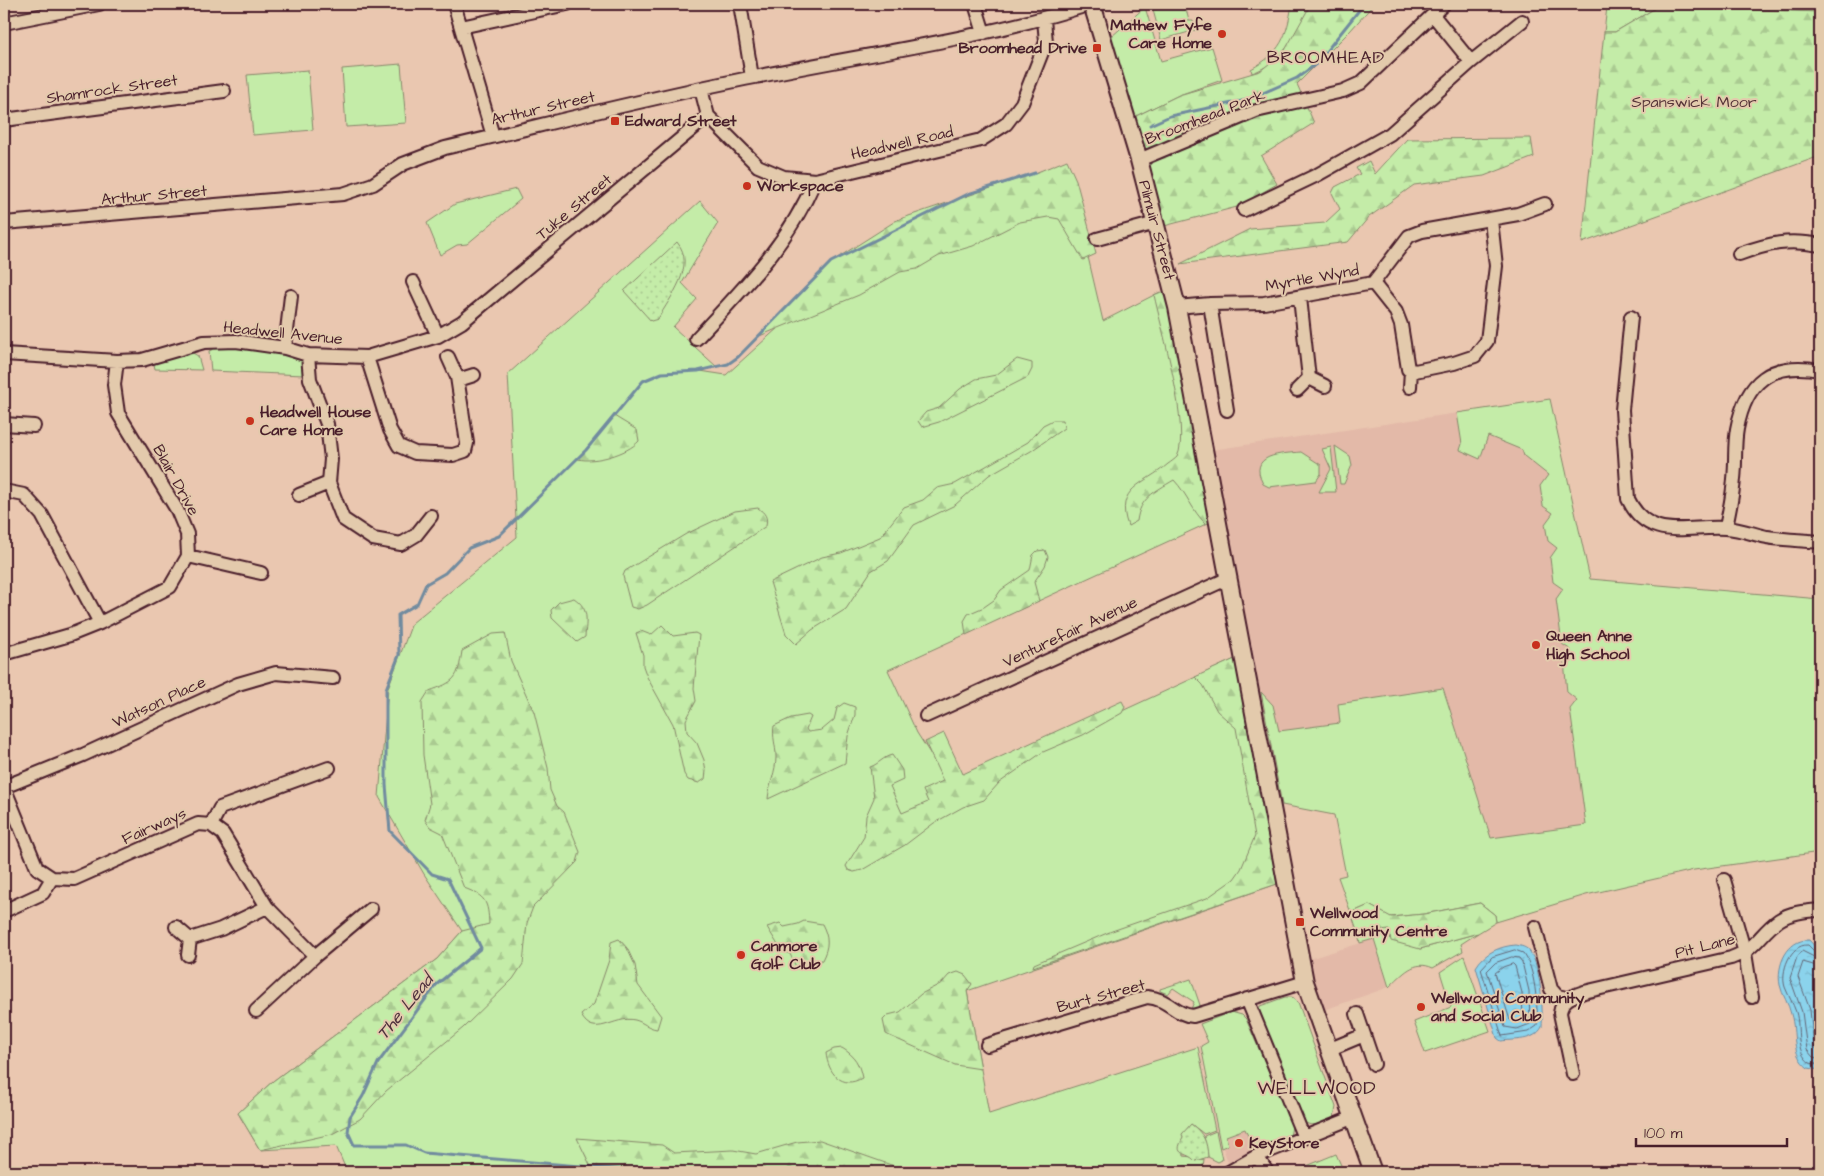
<svg xmlns="http://www.w3.org/2000/svg" width="1824" height="1176" font-family="'Architects Daughter',sans-serif">
<style>
.built{fill:#e3b9a8}
.green{fill:#c4eca8;stroke:#87866a}
.forest{fill:url(#forest-firs);stroke:#87866a}
.park{fill:url(#park-dots);stroke:#87866a}
.water{fill:url(#water-ripples);stroke:#718b9f}
.lines{fill:none;stroke-linecap:round;stroke-linejoin:round}
.shore{stroke:#646778;stroke-width:1}
.stream{stroke:#718b9f;stroke-width:3}
.minor-casing{stroke:#4a1f2b;stroke-width:16}
.major-casing{stroke:#4a1f2b;stroke-width:20}
.minor{stroke:#e3caac;stroke-width:12}
.major{stroke:#e3caac;stroke-width:16}
.poi-dot{fill:#c8321e;stroke:#e3caac;stroke-width:2}
.labels{text-anchor:middle;dominant-baseline:central;stroke-width:4;stroke-linejoin:round;paint-order:stroke}
.poi-label{font-size:16px;font-weight:bold;fill:#4a1f2b;stroke:#e3caac;text-anchor:start}
.street-label{font-size:16px;fill:#4a1f2b;stroke:#e3caac}
.park-label{font-size:16px;fill:#563438;stroke:#e3caac}
.neighbourhood-label{font-size:18px;letter-spacing:1px;fill:#4a1f2b;stroke:#e3caac}
.water-label{font-size:18px;font-style:italic;fill:#50313e;stroke:#e3caac}
.quarter-label{font-size:19px;letter-spacing:1px;fill:#4a1f2b;stroke:#e3caac}
</style>
<defs>
<pattern id="forest-firs" width="22" height="20" patternUnits="userSpaceOnUse" patternTransform="scale(1.25)"><rect width="22" height="20" fill="#c4eca8"/><path d="M5 1l3.5 6h-7zM16 11l3.5 6h-7z" fill="#aaca91"/></pattern>
<pattern id="park-dots" width="8" height="8" patternUnits="userSpaceOnUse" patternTransform="scale(1.25)"><rect width="8" height="8" fill="#c4eca8"/><path d="M2 2h.1M6 6h.1" fill="none" stroke="#aaca91" stroke-width="1.8" stroke-linecap="round"/></pattern>
<pattern id="water-ripples" width="26" height="14" patternUnits="userSpaceOnUse" patternTransform="scale(1.25)"><rect width="26" height="14" fill="#8bd3ec"/><path d="M2 4q2-2 4 0t4 0M15 11q2-2 4 0t4 0" fill="none" stroke="#79b5cb"/></pattern>
</defs>
<rect width="100%" height="100%" fill="#eac7b0"/>
<filter id="ink" filterUnits="userSpaceOnUse"><feTurbulence type="fractalNoise" baseFrequency=".02" numOctaves="2"/><feDisplacementMap in="SourceGraphic" scale="10" xChannelSelector="R" yChannelSelector="G"/><feConvolveMatrix kernelMatrix="1 2 1 2 8 2 1 2 1" color-interpolation-filters="sRGB"/></filter>
<g filter="url(#ink)">
<path class="built" d="M1550,399L1590,579L1820,599V852L1694,870L1586,895L1496,922L1495,915L1334,815L1282,805L1212,450Z
M1374,939L1389,987L1321,1011L1309,959Z
M1245,1129L1255,1152L1228,1162L1223,1148L1228,1145L1225,1136Z"/>
<path class="green" d="M1175,4H1188L1185,5L1189,21H1193L1196,30L1161,40L1153,10Z
M1292,4H1311C1299,31 1283,63 1252,73L1251,69C1281,53 1287,36 1292,4Z
M1611,4H1820V12L1659,6L1615,32H1604L1607,7Z
M1145,7L1161,61L1212,47L1222,80L1179,95L1134,117L1111,37Z
M401,64L406,123L346,127L342,69Z
M308,70L313,130L253,135L247,75Z
M1068,171L1103,321L1160,292L1206,524L888,670L917,733L953,789L1237,658L1277,884L967,991L989,1114L1198,1047L1215,1130L1204,1134L1191,1124L1183,1138L1184,1156L1192,1157L1195,1161L1204,1159L1203,1167L1185,1166L1169,1170L1134,1172H347L336,1146L260,1150L238,1113L273,1081L437,959L462,931L424,874L379,797L388,688L412,623L517,537L508,374L700,201L718,223L682,283L697,299L673,327L717,367L700,371L726,375L897,220Z
M516,189L521,199L467,244L457,245L440,255L427,223L455,204Z
M218,347L250,349L298,357L304,361V375L211,371L209,351Z
M186,352H191L198,356L202,370L155,369L154,364Z
M1550,399L1590,579L1820,599V852L1694,870L1586,895L1496,922L1495,915L1480,903L1424,914L1390,917L1369,905L1351,913L1338,877L1346,875L1334,815L1282,805L1261,692L1273,705L1279,731L1340,723L1338,704L1443,688L1491,838L1586,825L1570,709L1577,700L1567,692L1564,661L1571,650L1562,644L1556,599L1563,589L1553,582L1550,558L1557,548L1548,541L1545,524L1553,513L1543,506L1540,486L1548,475L1524,456L1522,450L1488,436L1480,459L1460,450L1462,444L1457,413Z
M1335,446L1350,456L1352,465L1344,484H1340Z
M1331,447L1336,492H1319L1331,469L1322,449Z
M1301,452L1321,465V474L1316,481L1269,487L1263,484C1247,453 1282,454 1301,452Z
M1389,930L1420,949L1478,933L1461,944L1463,951L1433,968C1414,959 1403,974 1389,987L1374,939L1360,943L1358,934Z
M1464,956L1490,1031L1425,1053L1414,1022L1451,1007L1440,972Z
M1191,979L1201,1008L1191,1009L1194,1002L1173,988L1168,994L1160,991V989Z
M1285,997H1292L1298,1002L1336,1107L1334,1117C1324,1123 1312,1129 1303,1121L1258,1015L1260,1006Z
M1231,1012L1242,1015L1246,1019L1292,1126L1290,1137L1255,1152L1245,1129L1226,1136L1228,1145L1221,1148L1201,1046L1208,1042L1200,1024Z
M1216,1131L1222,1160L1218,1162L1208,1157L1204,1136Z
M1336,1154L1344,1172H1292Z"/>
<path class="forest" d="M1311,4H1374L1350,31L1297,84L1314,123L1261,156L1277,184L1237,207L1164,226L1134,117L1179,95L1260,71L1284,52Z
M1659,6L1820,12V156L1582,243L1604,32H1615Z
M1531,138L1534,157L1484,176L1414,185L1369,217L1348,242L1180,264L1250,229L1325,223L1340,209L1332,193L1335,187L1360,174L1356,168L1369,161L1375,174L1407,139Z
M1067,160L1076,180L1096,254L1083,260L1059,219L1048,217L1020,222L973,246L939,256L917,269L900,272L859,295L757,337L831,262L897,220L1035,173Z
M1166,290L1213,521L1206,524C1192,511 1188,495 1174,480C1154,492 1140,498 1137,521L1128,526C1114,487 1144,485 1168,464C1171,462 1175,459 1177,457C1191,431 1161,327 1154,295Z
M1017,359L1032,363V369L1028,377L939,422L922,427L918,421L926,412L939,408L960,389L976,379L996,375Z
M614,416L637,430L639,441C627,454 595,463 578,459Z
M1053,420H1063L1064,428L1031,451L989,475L955,505L914,525L888,561L871,571L846,609L812,630L796,644L786,634L770,582L822,557L841,553L880,537L904,507L923,500L937,488L955,484L1028,442L1043,425Z
M758,508C765,513 768,517 766,526L647,605L638,609L631,607L623,576L625,571L686,534L735,511Z
M1045,550L1048,557L1045,566L1034,582L1039,601L966,635L964,621L968,614L984,607L994,600L1001,590L1030,570L1033,555L1037,551Z
M574,598C590,609 586,621 585,637L577,642L552,618L551,610L559,602Z
M662,625L673,636L695,633L699,635L694,688L696,701L686,720L687,732L697,743L704,760L706,771L705,779L699,783L688,780L684,774L673,724L647,677L643,666V655L636,633L641,631L651,635Z
M505,633L511,661L534,712L548,768L550,790L557,806L564,812L580,852L577,862L533,907L527,923L523,964L513,979L463,1028L386,1091L360,1119L332,1134L260,1150L238,1113L273,1081L437,959L462,931L489,924C488,902 486,896 464,888L442,833L430,827L425,820L430,804L423,755L422,702L429,691C455,682 458,679 462,651L493,634Z
M1237,658L1277,884L1033,967L1034,964L1112,931L1207,898L1234,879L1241,869L1255,836L1236,728L1217,711L1203,685L1195,677Z
M1122,701L1125,707L1122,713L1083,735L1043,752L999,783L984,800L963,807L934,823L905,845L862,870L854,872L848,870L846,866L864,837L866,816L874,798L870,767C879,764 883,757 892,755L902,770L903,780L890,786L902,813L928,802L923,790L943,781L925,742L944,733L963,774Z
M844,703L855,707V715L848,736L845,763L768,799C769,785 776,771 776,757C776,745 772,737 774,726L791,718L808,715L811,717L806,729L808,732L822,730L834,720L837,708Z
M1480,903L1495,915L1496,922L1478,933L1420,949L1391,941L1389,930L1358,934L1351,913L1369,905L1391,917L1424,914Z
M804,921L822,924C829,938 829,946 822,960L797,969L790,954L781,950L767,927L780,923L784,927L798,924Z
M619,939L627,948L635,965L638,985L661,1016L657,1029C648,1028 643,1022 635,1020C614,1015 594,1040 581,1015L594,1004L609,960L611,942Z
M958,972L965,975L972,984L967,991L981,1069L955,1065L890,1036L886,1034L883,1020L888,1015L900,1012L921,994L942,983L949,975Z
M842,1048C855,1056 859,1063 862,1078C842,1090 828,1073 826,1053L834,1049Z
M577,1138L662,1145L674,1153L733,1150L756,1154L797,1142L820,1140L894,1166L895,1172H651L591,1167Z"/>
<path class="park" d="M677,242C697,266 670,297 658,319L651,321L624,291Z
M1191,1124C1204,1134 1207,1141 1208,1157L1195,1161C1187,1151 1172,1157 1183,1138L1182,1134Z"/>
<path class="water" d="M1809,940L1820,952V1070L1808,1068C1790,1054 1797,1034 1791,1014C1789,1004 1782,995 1780,985C1776,966 1787,939 1809,940Z
M1516,945C1521,946 1527,947 1530,952C1541,967 1543,1009 1542,1027C1534,1042 1514,1039 1501,1041L1497,1038L1476,967C1484,953 1500,946 1516,945Z"/>
<g class="lines">
<path class="shore" d="M1515,950L1523,953C1535,966 1538,1008 1537,1026L1528,1032L1502,1036L1481,969L1492,957Z
M1820,953L1815,952L1808,945C1790,944 1780,972 1785,987C1788,995 1793,1003 1796,1012C1801,1029 1794,1051 1810,1063L1820,1065
M1512,957L1519,958L1522,962L1529,991L1530,1024L1517,1029L1505,1027L1487,971L1495,963Z
M1820,960L1802,951L1797,957L1790,978L1802,1012L1807,1050L1813,1057L1820,1059
M1513,964L1515,966L1522,993L1523,1019L1516,1022L1510,1020L1495,973L1503,967Z
M1820,967L1803,962L1798,977L1810,1010L1814,1047L1820,1051"/>
<path class="stream" d="M1150,125L1170,116L1247,100L1297,78L1316,64L1364,4
M651,1172L424,1153L406,1145H354L348,1132L350,1117L363,1096L378,1063L436,985L481,948L448,879L432,874L390,831L386,785V689L399,655L398,615L417,604L426,584L445,573L469,548L499,536L586,450L643,381L662,373L698,371L728,364L738,357L831,262L968,194L1035,173"/>
<g class="minor-casing">
<path id="minor" d="M454,4L493,136
M740,4L752,77
M975,4L984,33
M1433,15L1471,62
M4,23L99,4
M461,27L567,4
M708,116L758,166L784,177L815,180L981,140L1006,124L1022,103L1046,42L1044,19
M4,120L224,91
M1139,160L1256,111L1343,91L1361,83L1444,4
M1244,210L1317,175L1390,134L1471,62L1522,21
M4,223L343,194L373,184L403,164L445,148C548,124 651,97 755,77C867,54 981,39 1091,4
M1097,239L1156,223
M1739,254C1770,243 1788,239 1820,245
M413,282L438,336
M1373,283L1396,312L1401,325L1408,369L1415,371L1454,363L1475,356L1487,341L1496,266L1491,220
M1300,298L1309,378
M1210,304L1227,410
M1177,307L1210,304L1264,303L1373,283L1409,236L1422,231L1518,214L1545,204
M1631,317L1622,410L1628,499C1649,543 1688,525 1726,528C1740,529 1753,534 1767,537C1785,540 1803,540 1820,542
M696,339C742,290 789,243 815,180
M285,348L291,296
M4,354L117,361L142,360L204,342L236,341L285,348L308,355L367,357L438,336L462,322L708,116L701,89
M308,355L310,379L327,424L331,459L329,483L343,519L373,539L401,544L416,535L431,516
M367,357L390,430L399,446L415,453L453,455L465,451L467,443L457,377L448,357
M458,380L474,375
M1410,387L1411,370
M1297,390L1309,378L1325,386
M4,424L34,426
M4,491L24,495L42,515L100,623
M299,495L329,483
M1726,528C1729,511 1733,495 1734,479C1736,462 1734,445 1737,429C1746,381 1771,361 1820,370
M188,556L261,573
M4,654L70,635L100,623L170,587L188,556L187,534L177,510L118,413L114,385L117,361
M926,716L1229,578
M4,787L37,868L52,878L74,879L198,824L211,825L223,834L267,907L315,956
M4,787L83,755L238,684L276,673L333,678
M211,825L220,808L329,768
M1724,880L1745,953L1752,997
M4,911L43,893L52,878
M176,927L190,939
M1535,927L1551,989L1557,996L1567,998
M188,955L190,939L221,929L267,907
M1247,999L1304,1138
M256,1011L315,956L371,909
M1357,1014L1374,1064
M987,1045L1147,997C1170,999 1173,1014 1193,1016L1305,982
M1328,1050L1364,1035
M1573,1074L1560,1013C1562,999 1572,996 1584,992L1731,958C1757,949 1759,934 1779,920C1790,912 1807,911 1820,910
M1257,1156L1267,1172
M1229,1172L1257,1156L1352,1118"/>
</g>
<g class="major-casing">
<path id="major" d="M1092,4L1139,160L1177,307L1305,982L1373,1172"/>
</g>
<use href="#minor" class="minor"/>
<use href="#major" class="major"/>
</g>
</g>
<g class="poi-dot">
<circle cx="1222" cy="34" r="5"/>
<rect x="1092" y="43" width="10" height="10" rx="2.5"/>
<rect x="610" y="116" width="10" height="10" rx="2.5"/>
<circle cx="747" cy="186" r="5"/>
<circle cx="250" cy="421" r="5"/>
<circle cx="1536" cy="645" r="5"/>
<rect x="1295" y="917" width="10" height="10" rx="2.5"/>
<circle cx="741" cy="955" r="5"/>
<circle cx="1421" cy="1007" r="5"/>
<circle cx="1239" cy="1143" r="5"/>
</g>
<g class="labels">
<g class="poi-label">
<text x="1212" y="25" text-anchor="end">Mathew Fyfe<tspan x="1212" dy="18">Care Home</tspan></text>
<text x="1087" y="48" text-anchor="end">Broomhead Drive</text>
<text x="625" y="121">Edward Street</text>
<text x="757" y="186">Workspace</text>
<text x="260" y="412">Headwell House<tspan x="260" dy="18">Care Home</tspan></text>
<text x="1546" y="636">Queen Anne<tspan x="1546" dy="18">High School</tspan></text>
<text x="1310" y="913">Wellwood<tspan x="1310" dy="18">Community Centre</tspan></text>
<text x="751" y="946">Canmore<tspan x="751" dy="18">Golf Club</tspan></text>
<text x="1431" y="998">Wellwood Community<tspan x="1431" dy="18">and Social Club</tspan></text>
<text x="1249" y="1143">KeyStore</text>
</g>
<g class="street-label">
<text transform="translate(112 89) rotate(-8)">Shamrock Street</text>
<text transform="translate(543 108) rotate(-13)">Arthur Street</text>
<text transform="translate(1205 117) rotate(-21)">Broomhead Park</text>
<text transform="translate(902 143) rotate(-13)">Headwell Road</text>
<text transform="translate(154 195) rotate(-5)">Arthur Street</text>
<text transform="translate(574 207) rotate(-40)">Tuke Street</text>
<text transform="translate(1157 230) rotate(75)">Pilmuir Street</text>
<text transform="translate(1312 278) rotate(-10)">Myrtle Wynd</text>
<text transform="translate(283 333) rotate(6)">Headwell Avenue</text>
<text transform="translate(176 480) rotate(61)">Blair Drive</text>
<text transform="translate(1070 632) rotate(-25)">Venturefair Avenue</text>
<text transform="translate(159 702) rotate(-25)">Watson Place</text>
<text transform="translate(154 826) rotate(-24)">Fairways</text>
<text transform="translate(1705 946) rotate(-14)">Pit Lane</text>
<text transform="translate(1101 996) rotate(-15)">Burt Street</text>
</g>
<g class="park-label">
<text x="1694" y="102">Spanswick Moor</text>
</g>
<g class="neighbourhood-label">
<text x="1326" y="57">BROOMHEAD</text>
</g>
<g class="water-label">
<text transform="translate(405 1007) rotate(-51)">The Lead</text>
</g>
<g class="quarter-label">
<text x="1317" y="1088">WELLWOOD</text>
</g>
</g>
<rect width="1824" height="1176" fill="none" stroke="#e3caac" stroke-width="20"/>
<rect x="10" y="10" width="1804" height="1156" fill="none" stroke="#4a1f2b" stroke-width="2" filter="url(#ink)"/>
<path d="M1636 1138v8h151v-8" fill="none" stroke="#4a1f2b" stroke-width="2.5"/>
<text x="1644" y="1138" font-size="15" fill="#4a1f2b" stroke="#e3caac" stroke-width="4" paint-order="stroke">100 m</text>
</svg>
